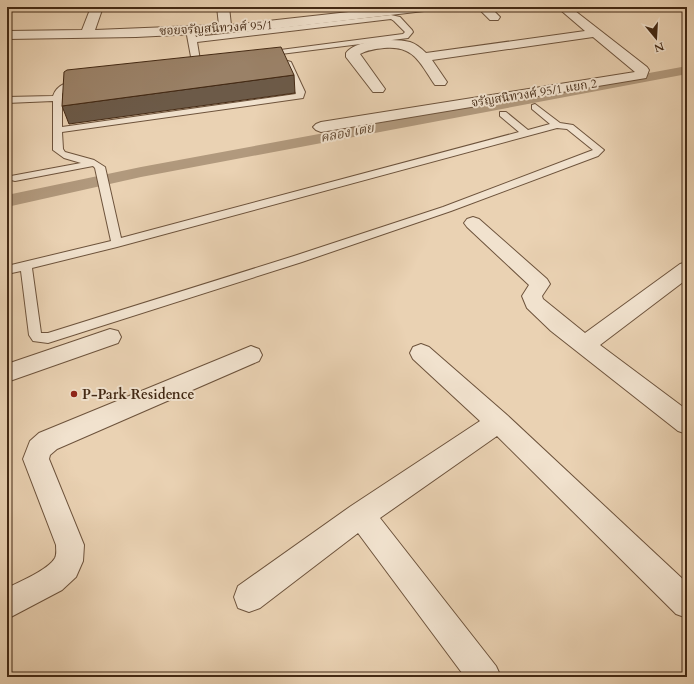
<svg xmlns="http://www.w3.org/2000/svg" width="694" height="684" font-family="Cardo,'Noto Serif Thai',serif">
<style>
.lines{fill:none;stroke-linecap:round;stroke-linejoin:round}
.canal{fill:#b1997d;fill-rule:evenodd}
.service-casing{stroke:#6d533c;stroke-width:2}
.minor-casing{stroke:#6d533c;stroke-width:2}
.service{fill:#f1e2ce;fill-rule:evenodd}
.minor{fill:#f1e2ce;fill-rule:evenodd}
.shaded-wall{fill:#6c5a48;stroke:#432914}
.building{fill:#9a8167;stroke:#432914}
.poi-dot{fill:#8f2418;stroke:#f1e2ce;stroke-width:1.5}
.labels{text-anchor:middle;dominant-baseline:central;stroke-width:4;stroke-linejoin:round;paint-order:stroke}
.far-street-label{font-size:12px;fill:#432914;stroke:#f1e2ce}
.far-water-label{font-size:13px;font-style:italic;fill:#5e452e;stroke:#f1e2ce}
.poi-label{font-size:14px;font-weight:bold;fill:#432914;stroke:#f1e2ce;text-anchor:start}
</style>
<rect width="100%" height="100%" fill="#ead2b3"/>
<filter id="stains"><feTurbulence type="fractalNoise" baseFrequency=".005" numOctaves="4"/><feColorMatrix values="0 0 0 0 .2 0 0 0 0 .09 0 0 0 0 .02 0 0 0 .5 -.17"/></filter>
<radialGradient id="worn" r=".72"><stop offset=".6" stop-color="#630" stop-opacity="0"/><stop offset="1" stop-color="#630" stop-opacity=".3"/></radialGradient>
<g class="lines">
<path class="canal" d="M687,66V74L141,177L7,207V195L141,167Z"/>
<g class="service-casing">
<path id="service" d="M391,15L400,17L412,30L413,32L408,38L265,56L261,54L265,52L403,34L405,32L394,21L391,19L197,42L200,60H211V64C205,65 196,66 192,62L186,30L193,28L196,37Z
M284,60L291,62L305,92L303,98L62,132L63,149L65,152L94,160L105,167L121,238L519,132L500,116V112H506L528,130L550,124L532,109V105L535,104L560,123L573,125L604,150L598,156L451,211L302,262L48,343L33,341L29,335L21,271L7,274V266L111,241L95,168L93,166L15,181L11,180L10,178L11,176L81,163L64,158L53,150V101L7,103V97L53,96C57,84 70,80 82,82V86L67,88L62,94V127L296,94L283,62ZM557,128L567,129L593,150L443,207L294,256L48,333H41L32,268L117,247Z"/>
</g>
<g class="minor-casing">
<path id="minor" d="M91,7H103L95,30L219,25L217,7H229L231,25L394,7H430L424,11L255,31L136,37L7,39V31L82,30Z
M477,7H490L500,17L498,20H490Z
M557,7H570L647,67L649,70L646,78L321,132L316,130L313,127L316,124L321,122L635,72L593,37L432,60L447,82L445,85H435C420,63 414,45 384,48C375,49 367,50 360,54L385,89L383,92H373L346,57V53C356,39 395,38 410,42C416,44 421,48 426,53L585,31Z
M473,217L479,219L547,279L550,284L542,296L543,299L585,333L680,264L687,262V279L600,345L687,410V434L678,431L551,331L527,308L522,296L529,285L467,227L464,223L467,219Z
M110,329L118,331L121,337L118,343L7,382V364Z
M421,344L429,347L507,415L687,583V618L676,614L497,436L380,518L496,666L501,677H465L358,533L260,608L249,612L238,608L234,597L238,586L351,506L480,421L413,359L410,353L413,347Z
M251,346L259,349L262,355L259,361L57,449L50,455L49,459L84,545L83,561L76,577L62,590L7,619V588C19,582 48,570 55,558C57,554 56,549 56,545L23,459L30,441L39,433Z"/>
</g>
<use href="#service" class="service"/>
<use href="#minor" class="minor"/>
</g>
<path class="shaded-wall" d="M294,75L295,93L69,124L62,106Z"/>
<path class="building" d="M281,47L294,75L62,106L64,72L67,70Z"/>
<circle class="poi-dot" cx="74" cy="394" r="4"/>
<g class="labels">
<g class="far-street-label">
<text transform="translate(216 28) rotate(-3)">ซอยจรัญสนิทวงศ์ 95/1</text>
<text transform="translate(534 93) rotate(-9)">จรัญสนิทวงศ์ 95/1 แยก 2</text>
</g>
<g class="far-water-label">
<text transform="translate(347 133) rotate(-11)">คลอง เตย</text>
</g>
<g class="poi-label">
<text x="82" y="394">P-Park Residence</text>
</g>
</g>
<rect width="694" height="684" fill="none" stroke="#ead2b3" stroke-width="24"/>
<rect x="8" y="8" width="678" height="668" fill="none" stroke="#432914" stroke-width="2"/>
<rect x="12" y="12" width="670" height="660" fill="none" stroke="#432914"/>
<g transform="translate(656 38) rotate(162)" stroke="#f1e2ce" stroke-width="3" paint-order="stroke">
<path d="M0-3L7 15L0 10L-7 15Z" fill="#432914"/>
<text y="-6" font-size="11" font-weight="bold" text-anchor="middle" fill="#432914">N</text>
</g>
<rect width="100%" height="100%" filter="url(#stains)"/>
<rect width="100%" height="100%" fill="url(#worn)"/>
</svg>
